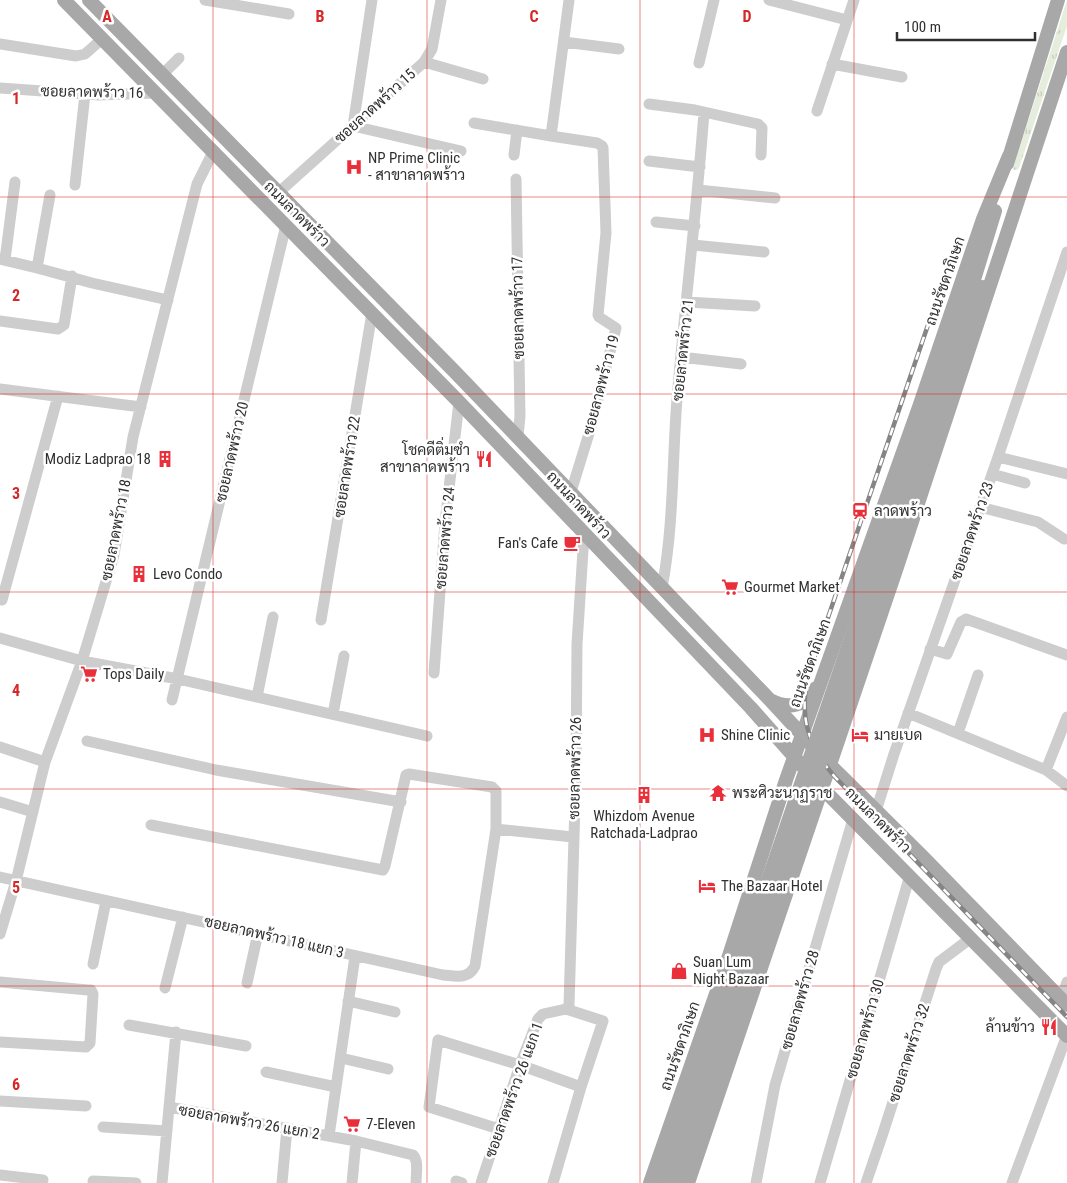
<svg xmlns="http://www.w3.org/2000/svg" width="1067" height="1183" font-family="'Roboto Condensed',Sarabun,sans-serif">
<style>
.grass{fill:url(#grass-tufts)}
.lines{fill:none;stroke-linecap:round;stroke-linejoin:round}
.minor{stroke:#cdcdcd;stroke-width:11}
.major{stroke:#a8a8a8;stroke-width:14}
.rail-casing{stroke:#858585;stroke-width:4.5}
.rail{stroke:#fff;stroke-width:2.5;stroke-dasharray:8;stroke-linecap:butt}
.major-bridge{stroke:#a8a8a8;stroke-width:14}
.grid{fill:none;stroke:#d62828;stroke-width:1;stroke-opacity:0.55}
.labels{text-anchor:middle;dominant-baseline:central;stroke-width:5;stroke-linejoin:round;paint-order:stroke}
.street-label{font-size:15px;fill:#303030;stroke:#fff}
.poi-label{font-size:15px;fill:#303030;stroke:#fff;text-anchor:start}
.grid-label{font-size:16px;text-anchor:middle;font-weight:bold;fill:#d62828;stroke:#fff;stroke-width:5;stroke-linejoin:round;paint-order:stroke}
</style>
<defs>
<pattern id="grass-tufts" width="24" height="20" patternUnits="userSpaceOnUse" patternTransform="scale(1.25)"><rect width="24" height="20" fill="#e5eddd"/><path d="M3 7l-1-3M5 7V3M7 7l1-3M15 17l-1-3M17 17v-4M19 17l1-3" fill="none" stroke="#c5ccbe"/></pattern>
</defs>
<rect width="100%" height="100%" fill="#fff"/>
<path class="grass" d="M1067,0V26L1019,168L1017,170H1014L1013,168Z"/>
<g class="lines">
<path class="minor" d="M205,0L289,14
M372,0L353,126L461,151
M569,0L551,136L597,143L602,146L603,148L606,233L598,315L599,317L616,328L591,427L571,492
M769,0L847,20
M564,42L619,49
M0,44L76,56L85,54L102,39
M424,62L483,79
M699,63L714,0
M832,64L902,77
M162,75L179,58
M0,88L99,95L155,93
M649,104L695,110L758,124L762,128L761,155
M817,111L854,0
M474,123L551,136
M514,155L517,130
M649,161L700,167
M516,179L520,416L518,437
M75,185L85,94
M698,190L775,198
M278,193L424,62L432,49L441,0
M50,195L37,268L92,283L168,300
M656,222L695,226
M693,245L764,252
M0,259L37,268
M5,260L15,182
M687,302L755,306
M0,321L58,329L64,325L72,276
M681,357L741,364
M0,389L141,407
M998,457L1067,474
M992,474L1025,483
M980,507L1038,522L1064,539
M662,588C674,525 672,462 677,399C685,303 697,208 704,112
M0,599L2,600L58,396
M321,620L372,313
M0,638L82,661L178,679L427,736
M930,649L947,654L961,622L966,619L1067,655
M434,673L445,523L459,402
M257,697L273,617
M172,700L286,225
M908,713L1046,770L1067,786
M333,714L344,656
M958,733L978,675
M87,741L216,770L401,802
M0,747L45,762
M1046,770L1067,717
M0,802L33,812
M876,811L894,754L998,457L1067,252
M496,829L573,837
M0,877L443,975C456,976 468,980 475,966L496,829V791L492,787L409,774L406,775L385,866L383,870L151,825
M0,934L16,881L45,762L82,661L114,555L133,437L197,184L213,152
M93,964L106,901
M0,982L88,990H91L93,994L90,1043L86,1047L0,1042
M247,983L258,933
M165,988L183,917
M1061,999L1067,982
M348,1001L395,1012
M129,1025L246,1046
M341,1058L388,1069
M266,1072L336,1087
M0,1101L86,1106
M169,1107L356,1141L413,1155C419,1161 416,1174 416,1183
M103,1127L167,1131
M499,1129L429,1107L438,1040L520,1065L581,1087
M329,1136L355,956
M0,1175L43,1180L42,1183
M93,1181L136,1183
M456,1181L462,1183
M162,1183L176,1032
M282,1183L287,1128
M352,1183L356,1141
M481,1183L520,1065L538,1019L543,1014L566,1009L569,1005L576,770L577,644L584,535
M553,1183L581,1087L603,1021L566,1009
M756,1183L775,1085L853,819
M820,1183L910,875
M866,1183L883,1133L936,969L939,962L971,938
M1012,1183L1067,1035"/>
<path class="major" d="M64,0L459,402L751,708L821,787L1067,1036
M89,0L456,373L769,699L830,765L922,856L1067,1005
M1007,164L1058,0
M973,283L995,211
M770,700C789,710 804,706 816,688
M650,1183L726,965L786,780L822,679L919,407L983,219L1009,156
M688,1183L896,570L1067,52"/>
<g class="rail-casing">
<path id="rail" d="M955,246L808,676C799,717 808,746 835,777L1067,1017"/>
</g>
<use href="#rail" class="rail"/>
<path class="major-bridge" d="M664,1183L973,283
M677,1183L982,287"/>
</g>
<path class="grid" d="M213,0V1183M427,0V1183M640,0V1183M854,0V1183M0,197H1067M0,394H1067M0,592H1067M0,789H1067M0,986H1067"/>
<defs>
<g id="hospital-bare" transform="scale(1.35)"><path d="M-5-5h3v3.5h4V-5h3V5h-3V1.5h-4V5h-3Z" fill="#e92f39" stroke="#fff" stroke-width="2.5" paint-order="stroke"/></g>
<g id="building-bare" transform="scale(1.35)"><path d="M-4-6H4V6H1V3H-1V6H-4ZM-2.5-4.3h1.7v1.8h-1.7ZM.8-4.3h1.7v1.8H.8ZM-2.5-1h1.7V.8h-1.7ZM.8-1h1.7V.8H.8Z" fill="#e92f39" stroke="#fff" stroke-width="2.5" paint-order="stroke"/></g>
<g id="restaurant-bare" transform="scale(1.35)"><path d="M-5-6h1v4h1v-4h1v4h1v-4h1v5L-1.5 .5V6h-2V.5L-5-1ZM5-6V6H3V1.5H1.5Q1.5-4 5-6Z" fill="#e92f39" stroke="#fff" stroke-width="2.5" paint-order="stroke"/></g>
<g id="station-bare" transform="scale(1.35)"><path d="M-3-6H3Q5-6 5-4V2Q5 4 3 4L4.5 6H3L1.5 4h-3L-3 6H-4.5L-3 4Q-5 4-5 2V-4Q-5-6-3-6ZM-3.5-4v3h7v-3ZM-3.5 1v1.5H-2V1ZM2 1v1.5H3.5V1Z" fill="#e92f39" stroke="#fff" stroke-width="2.5" paint-order="stroke"/></g>
<g id="cafe-bare" transform="scale(1.35)"><path d="M-5.5-4.5H6V0H3Q3 3.5 0 3.5H-2.5Q-5.5 3.5-5.5 0ZM3-3.2v2h1.7v-2ZM-6 4.5H4V6H-6Z" fill="#e92f39" stroke="#fff" stroke-width="2.5" paint-order="stroke"/></g>
<g id="supermarket-bare" transform="scale(1.35)"><path d="M-6-5.5h2.5l.6 2H6L4.5 2H-2.5L-4.4-4H-6ZM-1.5 3.2a1.3 1.3 0 1 0 .1 0ZM3 3.2a1.3 1.3 0 1 0 .1 0Z" fill="#e92f39" stroke="#fff" stroke-width="2.5" paint-order="stroke"/></g>
<g id="hotel-bare" transform="scale(1.35)"><path d="M-6-4.5h1.5V1H6V5H4.5V3h-9V5H-6ZM-4 0a1.8 1.8 0 1 1 3.6 0ZM.5 0V-2.5h3Q6-2.5 6 0Z" fill="#e92f39" stroke="#fff" stroke-width="2.5" paint-order="stroke"/></g>
<g id="temple-bare" transform="scale(1.35)"><path d="M0-6L5-2H3V0L6.5 2.5H4V6H1.5V3h-3V6H-4V2.5H-6.5L-3 0V-2H-5Z" fill="#e92f39" stroke="#fff" stroke-width="2.5" paint-order="stroke"/></g>
<g id="shop-bare" transform="scale(1.35)"><path d="M-5-2.5h2.3a2.7 3.5 0 0 1 5.4 0H5L5.5 6h-11ZM-1.5-2.5h3a1.5 2.3 0 0 0-3 0Z" fill="#e92f39" stroke="#fff" stroke-width="2.5" paint-order="stroke"/></g>
</defs>
<g fill-rule="evenodd">
<use href="#hospital-bare" x="354" y="167"/>
<use href="#building-bare" x="165" y="459"/>
<use href="#restaurant-bare" x="484" y="459"/>
<use href="#station-bare" x="860" y="511"/>
<use href="#cafe-bare" x="572" y="543"/>
<use href="#building-bare" x="139" y="574"/>
<use href="#supermarket-bare" x="730" y="587"/>
<use href="#supermarket-bare" x="89" y="674"/>
<use href="#hospital-bare" x="707" y="735"/>
<use href="#hotel-bare" x="860" y="735"/>
<use href="#temple-bare" x="718" y="793"/>
<use href="#building-bare" x="644" y="795"/>
<use href="#hotel-bare" x="707" y="886"/>
<use href="#shop-bare" x="679" y="971"/>
<use href="#restaurant-bare" x="1049" y="1027"/>
<use href="#supermarket-bare" x="352" y="1124"/>
</g>
<g class="labels">
<g class="street-label">
<text transform="translate(92 92) rotate(1)">ซอยลาดพร้าว 16</text>
<text transform="translate(375 106) rotate(-42)">ซอยลาดพร้าว 15</text>
<text transform="translate(297 214) rotate(45)">ถนนลาดพร้าว</text>
<text transform="translate(945 281) rotate(-71)">ถนนรัชดาภิเษก</text>
<text transform="translate(518 308) rotate(-91)">ซอยลาดพร้าว 17</text>
<text transform="translate(683 350) rotate(-84)">ซอยลาดพร้าว 21</text>
<text transform="translate(601 385) rotate(-75)">ซอยลาดพร้าว 19</text>
<text transform="translate(232 452) rotate(-77)">ซอยลาดพร้าว 20</text>
<text transform="translate(347 467) rotate(-81)">ซอยลาดพร้าว 22</text>
<text transform="translate(579 505) rotate(47)">ถนนลาดพร้าว</text>
<text transform="translate(116 530) rotate(-79)">ซอยลาดพร้าว 18</text>
<text transform="translate(972 531) rotate(-71)">ซอยลาดพร้าว 23</text>
<text transform="translate(445 538) rotate(-85)">ซอยลาดพร้าว 24</text>
<text transform="translate(810 663) rotate(-70)">ถนนรัชดาภิเษก</text>
<text transform="translate(575 768) rotate(-89)">ซอยลาดพร้าว 26</text>
<text transform="translate(878 820) rotate(45)">ถนนลาดพร้าว</text>
<text transform="translate(274 937) rotate(13)">ซอยลาดพร้าว 18 แยก 3</text>
<text transform="translate(800 1000) rotate(-74)">ซอยลาดพร้าว 28</text>
<text transform="translate(865 1029) rotate(-74)">ซอยลาดพร้าว 30</text>
<text transform="translate(680 1046) rotate(-71)">ถนนรัชดาภิเษก</text>
<text transform="translate(909 1053) rotate(-72)">ซอยลาดพร้าว 32</text>
<text transform="translate(514 1090) rotate(-70)">ซอยลาดพร้าว 26 แยก 1</text>
<text transform="translate(249 1122) rotate(10)">ซอยลาดพร้าว 26 แยก 2</text>
</g>
<g class="poi-label">
<text x="368" y="158">NP Prime Clinic<tspan x="368" dy="17">- สาขาลาดพร้าว</tspan></text>
<text x="470" y="450" text-anchor="end">โชคดีติ่มซำ<tspan x="470" dy="17">สาขาลาดพร้าว</tspan></text>
<text x="151" y="459" text-anchor="end">Modiz Ladprao 18</text>
<text x="874" y="511">ลาดพร้าว</text>
<text x="558" y="543" text-anchor="end">Fan's Cafe</text>
<text x="153" y="574">Levo Condo</text>
<text x="744" y="587">Gourmet Market</text>
<text x="103" y="674">Tops Daily</text>
<text x="721" y="735">Shine Clinic</text>
<text x="874" y="735">มายเบด</text>
<text x="732" y="793">พระศิวะนาฏราช</text>
<text x="644" y="816" text-anchor="middle">Whizdom Avenue<tspan x="644" dy="17">Ratchada-Ladprao</tspan></text>
<text x="721" y="886">The Bazaar Hotel</text>
<text x="693" y="962">Suan Lum<tspan x="693" dy="17">Night Bazaar</tspan></text>
<text x="1035" y="1027" text-anchor="end">ล้านข้าว</text>
<text x="366" y="1124">7-Eleven</text>
</g>
</g>
<g class="grid-label">
<text x="107" y="22">A</text>
<text x="320" y="22">B</text>
<text x="534" y="22">C</text>
<text x="747" y="22">D</text>
<text x="16" y="104">1</text>
<text x="16" y="301">2</text>
<text x="16" y="499">3</text>
<text x="16" y="696">4</text>
<text x="16" y="893">5</text>
<text x="16" y="1090">6</text>
</g>
<path d="M897 32v8h138v-8" fill="none" stroke="#303030" stroke-width="2.5"/>
<text x="904" y="32" font-size="15" fill="#303030" stroke="#ffffff" stroke-width="4" paint-order="stroke">100 m</text>
</svg>
